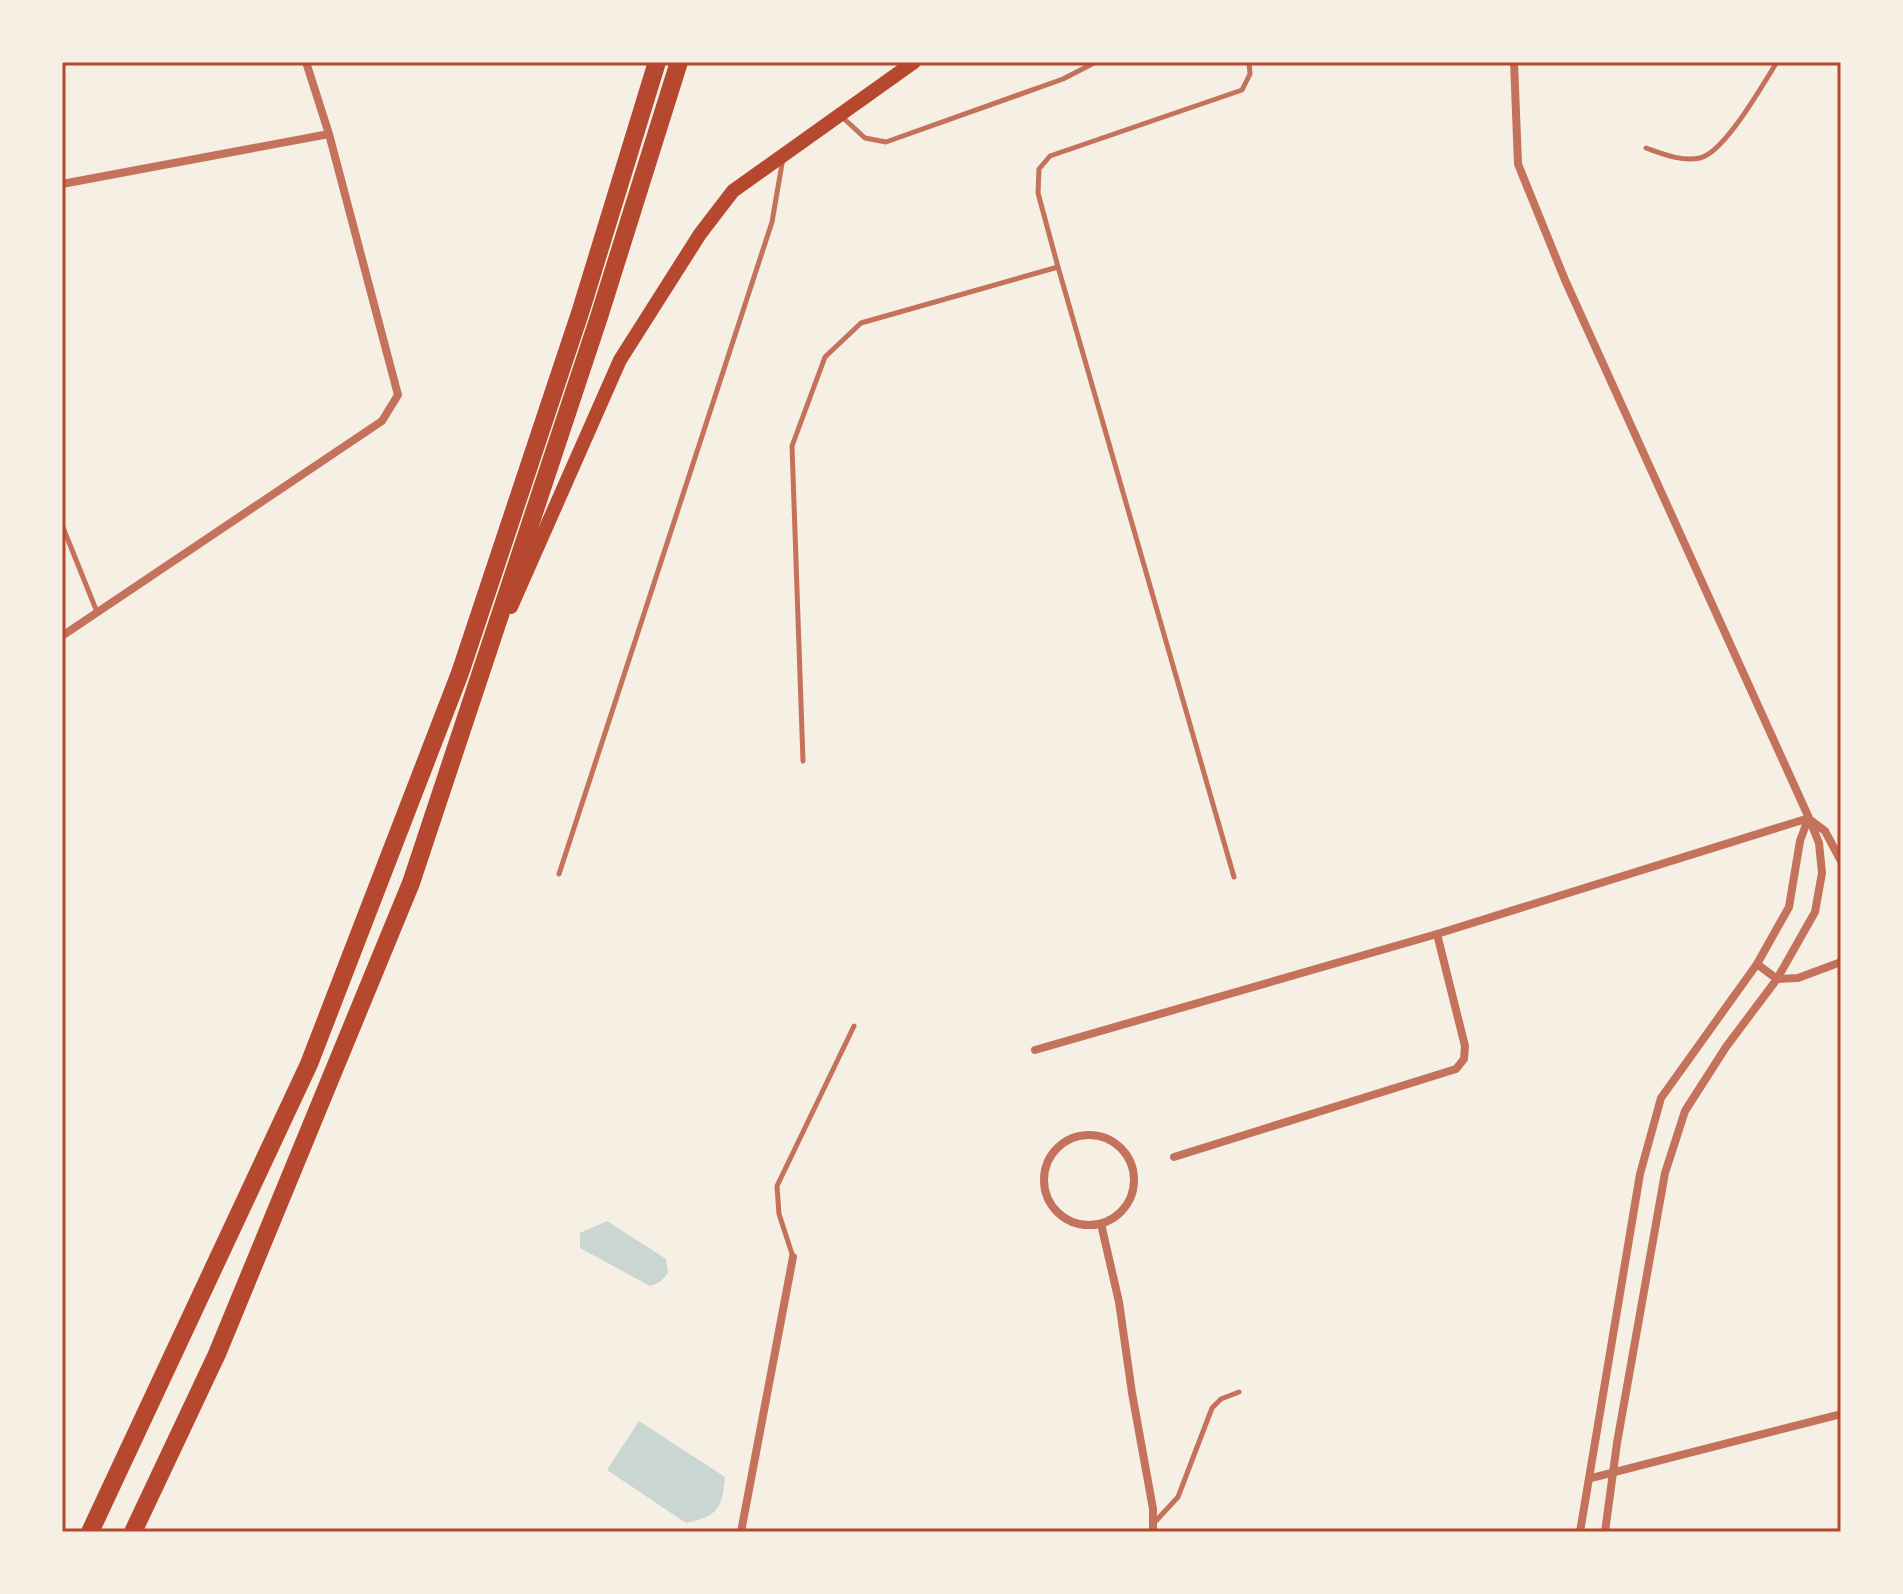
<svg xmlns="http://www.w3.org/2000/svg" width="1903" height="1594" font-family="Mulish,sans-serif">
<style>
.water{fill:#c9d6d2}
.lines{fill:none;stroke-linecap:round;stroke-linejoin:round}
.service{stroke:#c5725c;stroke-width:5}
.minor{stroke:#c5725c;stroke-width:8}
.secondary{stroke:#b5482f;stroke-width:14}
.motorway{stroke:#b5482f;stroke-width:18}
.neatline{fill:none;stroke:#b5482f;stroke-width:3}
</style>
<rect width="100%" height="100%" fill="#f6efe4"/>
<path class="water" d="M607,1221L666,1259L668,1273L660,1282L650,1286L580,1248V1233Z
M639,1421L725,1477C722,1509 718,1516 686,1523L607,1470Z"/>
<g class="lines">
<path class="service" d="M841,116L865,138L886,142L1063,79L1096,62
M1646,148C1663,154 1682,162 1700,158C1725,152 1763,84 1777,62
M1058,267L1038,193L1039,169L1050,156L1242,90L1250,74L1249,62
M62,525L97,612
M803,761L792,446L825,357L861,323L1058,267L1234,877
M559,874L772,222L783,158
M793,1257L779,1214L777,1186L854,1026
M1154,1523L1178,1497L1212,1408L1221,1399L1239,1392"/>
<path class="minor" d="M1514,62L1518,164L1565,280L1809,818L1819,843L1822,873L1815,912L1777,979L1726,1047L1685,1111L1665,1173L1617,1443L1605,1532
M62,184L329,134
M62,636L382,421L398,395L329,134L306,62
M1809,819L1825,831L1841,861
M1757,964L1777,979L1798,978L1841,962
M1035,1050L1437,934L1809,818
M1044 1180a45 45 0 1 1 90 0a45 45 0 1 1-90 0Z
M1174,1157L1456,1069L1464,1059L1465,1046L1437,934
M1101,1224L1119,1302L1132,1393L1153,1509V1532
M1591,1478L1841,1414
M741,1532L793,1257
M1580,1532L1640,1174L1661,1098L1757,964L1789,907L1800,841L1808,819"/>
<path class="secondary" d="M511,607L620,360L700,234L733,191L914,62"/>
<path class="motorway" d="M90,1532L309,1064L460,673L581,310L657,62
M133,1532L217,1354L411,883L599,317L679,62"/>
</g>
<rect width="1903" height="1594" fill="none" stroke="#f6efe4" stroke-width="128"/>
<rect x="64" y="64" width="1775" height="1466" class="neatline"/>
</svg>
